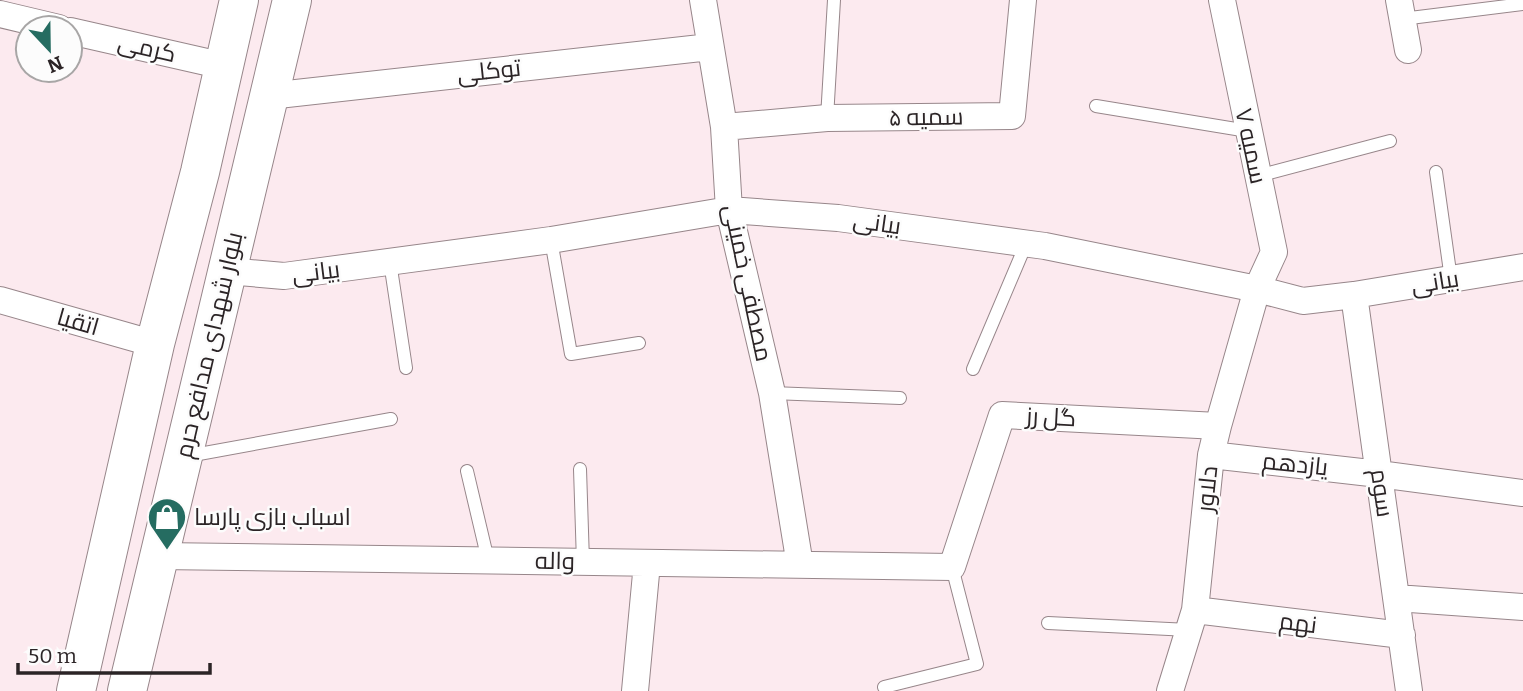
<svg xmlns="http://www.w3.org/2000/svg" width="1523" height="691" font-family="Bitter,Cairo,serif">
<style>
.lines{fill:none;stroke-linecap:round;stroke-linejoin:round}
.service-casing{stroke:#97868a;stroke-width:14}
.minor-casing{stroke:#97868a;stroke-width:28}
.primary-casing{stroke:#97868a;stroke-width:40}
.service{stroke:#fff;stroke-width:12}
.minor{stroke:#fff;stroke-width:26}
.primary{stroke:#fff;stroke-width:38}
.labels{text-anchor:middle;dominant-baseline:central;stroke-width:5;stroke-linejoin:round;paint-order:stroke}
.street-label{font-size:24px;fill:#2b2426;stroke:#fcfcfc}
.poi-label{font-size:24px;fill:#2b2426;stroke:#fcfcfc;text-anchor:start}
</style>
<rect width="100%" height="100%" fill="#fceaef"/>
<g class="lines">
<g class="service-casing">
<path id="service" d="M1402,19L1523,4
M1096,106L1248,131
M827,118L834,0
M1436,172L1451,279
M1258,176L1390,141
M551,240L571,354L639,343
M390,262L406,368
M973,369L1026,244
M772,393L900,398
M188,456L391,419
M580,469L583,562
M467,471L488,560
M1048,623L1189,630
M884,687L977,664L952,567"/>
</g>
<g class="minor-casing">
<path id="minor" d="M703,0L724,127L729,210L772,393L800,565
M1399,0L1408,50
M0,14L59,28
M70,31L224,66
M269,96L710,47
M724,127L827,118L1012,116L1023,0
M227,271L284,276L551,240L729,210L838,218L1045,246L1257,289L1303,301L1354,295L1523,267
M1354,295L1409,691
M0,300L155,344
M1211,455L1379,474L1523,493
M159,556L952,567L1002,415L1218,426
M1396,598L1523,607
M1195,610L1402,635
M635,691L647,563
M1170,691L1195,610L1211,455L1218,426L1257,289L1274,252L1222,0"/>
</g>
<g class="primary-casing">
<path id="primary" d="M76,691L155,344L200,172L239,0
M127,691L292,0"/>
</g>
<use href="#service" class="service"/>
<use href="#minor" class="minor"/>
<use href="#primary" class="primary"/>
</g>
<defs>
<g id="shop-pin" transform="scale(2.0125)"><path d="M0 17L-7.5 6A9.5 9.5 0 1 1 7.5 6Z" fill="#256c61" stroke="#fcfcfc"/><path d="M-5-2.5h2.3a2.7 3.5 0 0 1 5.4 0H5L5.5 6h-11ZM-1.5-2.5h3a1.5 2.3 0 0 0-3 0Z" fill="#fff"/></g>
</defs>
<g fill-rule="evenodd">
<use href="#shop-pin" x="167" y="517"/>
</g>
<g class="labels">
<g class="street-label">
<text transform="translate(147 48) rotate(13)">کرمی</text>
<text transform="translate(489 71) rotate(-6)">توکلی</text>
<text transform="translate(926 117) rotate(-1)">سمیه ۵</text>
<text transform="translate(1251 146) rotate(78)">سمیه ۷</text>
<text transform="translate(877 223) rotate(8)">بیانی</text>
<text transform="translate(316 272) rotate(-7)">بیانی</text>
<text transform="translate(1435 282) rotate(-9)">بیانی</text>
<text transform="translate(748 283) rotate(78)">مصطفی خمینی</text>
<text transform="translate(78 322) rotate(16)">اتقیا</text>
<text transform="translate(209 345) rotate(-77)">بلوار شهدای مدافع حرم</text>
<text transform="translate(1051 417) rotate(3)">گل رز</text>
<text transform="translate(1295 464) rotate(6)">یازدهم</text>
<text transform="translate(1207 489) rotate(-84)">دلاور</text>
<text transform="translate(1382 493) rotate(82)">سوم</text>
<text transform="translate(555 561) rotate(1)">واله</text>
<text transform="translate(1298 623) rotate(7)">نهم</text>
</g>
<g class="poi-label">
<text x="194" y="517">اسباب بازی پارسا</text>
</g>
</g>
<g transform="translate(49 49) rotate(158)"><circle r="33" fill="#fcfcfc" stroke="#a8a6a6" stroke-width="2"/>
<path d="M0-5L12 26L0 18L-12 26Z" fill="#256c61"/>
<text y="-10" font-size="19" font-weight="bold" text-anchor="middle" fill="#2b2426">N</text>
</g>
<path d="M18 663v10h192v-10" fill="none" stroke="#2b2426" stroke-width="3.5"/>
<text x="28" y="663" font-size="21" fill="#2b2426" stroke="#fcfcfc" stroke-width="5" paint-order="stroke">50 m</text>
</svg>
